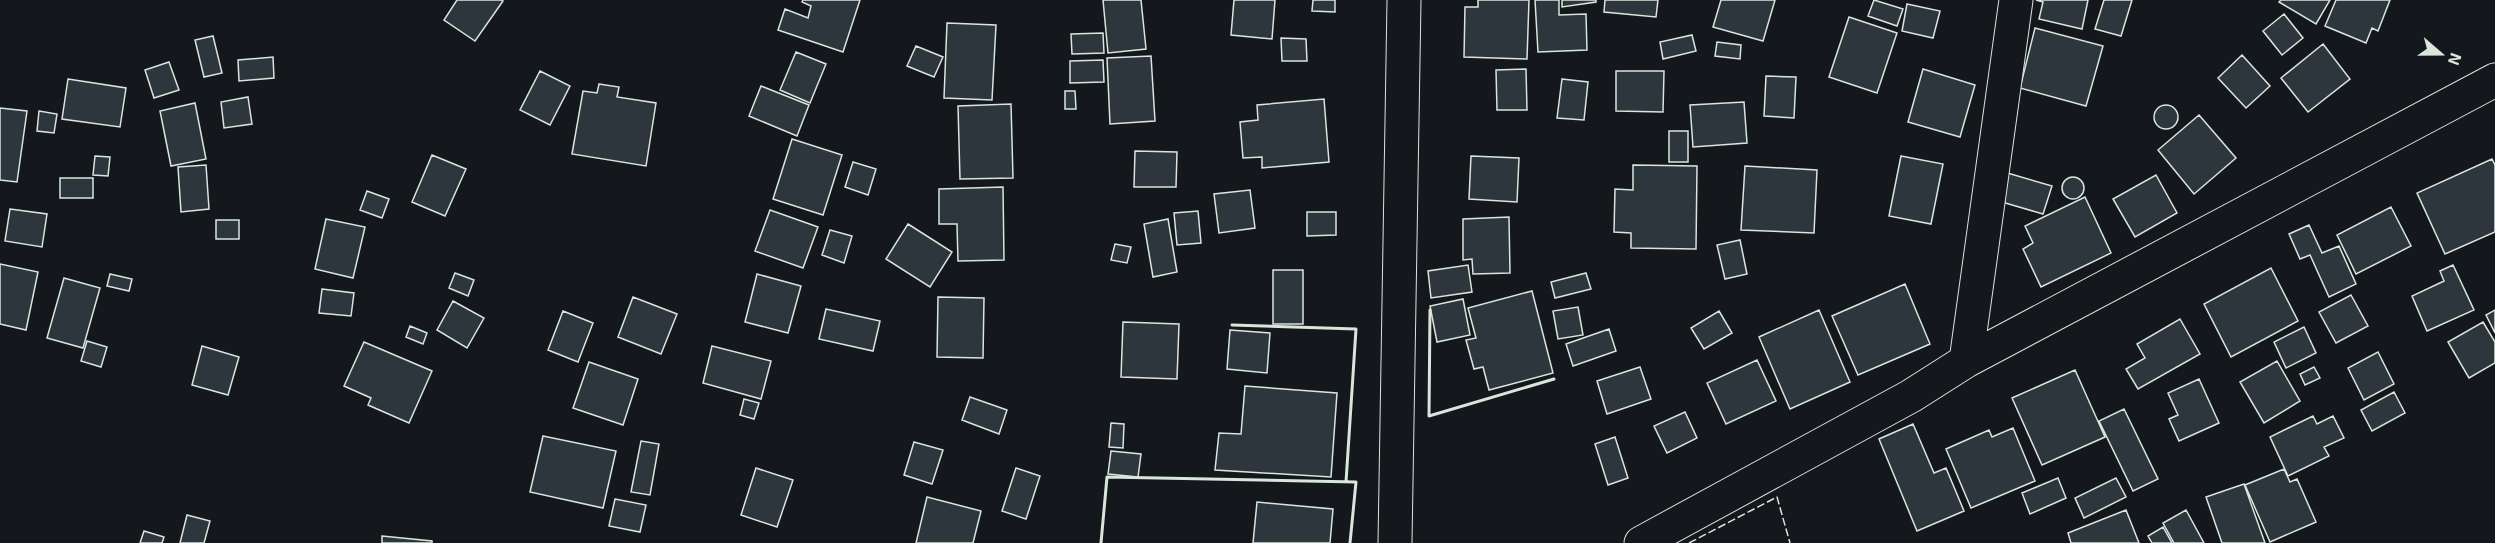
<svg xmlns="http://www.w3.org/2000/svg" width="2495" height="543" font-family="'Exo 2',sans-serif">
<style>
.building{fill:#2c363c;stroke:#d8e6dc;stroke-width:1.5}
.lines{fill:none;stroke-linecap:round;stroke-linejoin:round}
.minor-casing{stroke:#d8e6dc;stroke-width:35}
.minor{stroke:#14181c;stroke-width:33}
.fence{stroke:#d8e6dc;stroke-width:1.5;stroke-dasharray:8 3;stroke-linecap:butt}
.wall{stroke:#d8e6dc;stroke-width:3}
</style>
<rect width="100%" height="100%" fill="#14181c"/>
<path class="building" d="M457,0H501L503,1L475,41L444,20Z
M803,0H860L843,52L778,30L785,9L808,18L811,6L802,2Z
M1103,0H1141L1146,49L1108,53Z
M1234,0H1275L1272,39L1231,35Z
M1313,0H1335V12L1312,11Z
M1478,0H1529L1527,59L1464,57L1465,7H1478Z
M1535,0H1559V15L1586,14L1587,50L1538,52Z
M1562,0H1596V2L1562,7Z
M1605,0H1658L1656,17L1604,12Z
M1721,0H1775L1763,41L1713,27Z
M1874,0L1903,9L1897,26L1868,16Z
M2088,0L2082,29L2039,19L2043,2L2036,0Z
M2104,0H2132L2121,36L2095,29Z
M2281,0H2330L2316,24L2279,2Z
M2336,0H2390L2378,31L2372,28L2366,43L2325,26Z
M1907,4L1940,11L1933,38L1902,31Z
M2284,14L2303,38L2282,55L2263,31Z
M1849,17L1897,33L1877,93L1829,77Z
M947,23L996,25L992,100L944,98Z
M2035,28L2103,46L2086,106L2020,88Z
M1103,33L1104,53L1072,54L1071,34Z
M1692,35L1696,51L1663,59L1660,42Z
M213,36L222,73L204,77L195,40Z
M1281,38L1306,39L1307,61H1282Z
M1717,42L1741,45L1740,59L1715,56Z
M2323,44L2350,79L2308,112L2281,78Z
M916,46L943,57L934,77L907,66Z
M796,52L826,64L810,103L780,90Z
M2242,55L2270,86L2246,108L2218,78Z
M1151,56L1155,121L1110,124L1107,58Z
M273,57L274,78L239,81L238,60Z
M1103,60L1104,82L1070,83V61Z
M169,62L179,90L154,98L145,70Z
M1526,69L1527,110H1497L1496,70Z
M1923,69L1975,85L1960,137L1908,122Z
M540,71L570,86L550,125L520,110Z
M1616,71H1664L1663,112L1616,111Z
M1766,76L1796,77L1794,118L1764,116Z
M68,79L126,88L120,127L62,119Z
M1562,79L1588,82L1584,120L1557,118Z
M599,84L619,87L617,97L656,103L646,166L572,154L583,91L597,93Z
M761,86L809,105L797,136L749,116Z
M1065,91H1075L1076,109H1065Z
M248,97L252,124L224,128L221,102Z
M1324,99L1329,162L1262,168V157L1243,158L1240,122L1258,120L1257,105Z
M1744,102L1747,143L1693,147L1690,105Z
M195,103L206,159L171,166L160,111Z
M1011,104L1013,178L960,179L958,106Z
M2154 117a12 12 0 1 1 24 0a12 12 0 1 1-24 0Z
M0,108L27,111L17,182L0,180Z
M39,111L57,114L54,133L37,131Z
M2199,115L2236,158L2194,194L2158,150Z
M1669,131H1688V162H1669Z
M792,139L842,155L823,215L773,199Z
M1135,151L1177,152L1176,187H1134Z
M432,155L466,169L445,216L412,202Z
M95,156L110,157L108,176L93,175Z
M1471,156L1519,158L1517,202L1469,199Z
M1901,156L1943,164L1931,224L1889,216Z
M2492,159L2495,165V232L2445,254L2417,193Z
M853,162L876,169L868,195L845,187Z
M206,165L209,209L181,212L178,167Z
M1633,165L1697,166L1696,249L1631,248V233L1614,232L1615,189L1633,190Z
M1745,166L1817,170L1814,233L1741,230Z
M2004,172L2052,186L2043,214L1995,200Z
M2156,175L2177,213L2135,237L2113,199Z
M2062 188a11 11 0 1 1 22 0a11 11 0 1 1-22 0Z
M60,178H93V198H60Z
M1003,187L1004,260L958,261L957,224H939V189Z
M1250,190L1255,228L1219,233L1214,194Z
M367,191L389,199L382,218L360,210Z
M2085,197L2111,253L2041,287L2023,249L2033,243L2025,226Z
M2391,207L2411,246L2356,274L2337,235Z
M10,209L47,214L42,247L5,241Z
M770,210L818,227L803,268L755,251Z
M1198,211L1201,243L1177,245L1174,213Z
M1307,212H1336V235L1307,236Z
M1509,217L1510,273L1473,274L1472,259L1463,260V219Z
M326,219L365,227L353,278L315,269Z
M1168,219L1177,272L1153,277L1144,224Z
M216,220H239V239H216Z
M908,224L952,252L930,287L886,259Z
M2309,225L2322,253L2339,246L2356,284L2329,297L2310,255L2300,259L2289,234Z
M830,230L852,236L844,263L822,255Z
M1740,240L1747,274L1725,279L1717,245Z
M1115,244L1131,247L1127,263L1111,260Z
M0,264L38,272L26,330L0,324Z
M1468,265L1472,292L1431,298L1428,271Z
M2453,265L2474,310L2427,331L2412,296L2444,281L2440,271Z
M2271,268L2298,321L2231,357L2204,304Z
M1273,270H1303V324H1273Z
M455,273L474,280L468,296L449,288Z
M1586,273L1591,289L1555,298L1551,282Z
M110,274L132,279L129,291L107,286Z
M757,274L801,286L788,333L745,322Z
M64,278L100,288L83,348L47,338Z
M1905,284L1930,344L1858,375L1832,316Z
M322,289L354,293L351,316L319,313Z
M1532,291L1553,373L1489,390L1483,367L1474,369L1466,340L1476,338L1468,308Z
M2351,295L2368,326L2336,343L2319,312Z
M633,297L677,314L661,354L618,337Z
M938,297L984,298L983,358L937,357Z
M1463,299L1470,335L1437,342L1430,306Z
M453,301L484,318L467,348L437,330Z
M1578,307L1583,335L1558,339L1553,311Z
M826,309L880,321L873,351L819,339Z
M1819,310L1850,382L1790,409L1759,337Z
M2495,310V333L2486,315Z
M563,311L593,323L578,362L548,350Z
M1719,311L1732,333L1704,349L1691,328Z
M2180,319L2200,354L2138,389L2126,369L2145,358L2137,344Z
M1123,322L1179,324L1177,379L1121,377Z
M2483,322L2495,342V363L2469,378L2448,342Z
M410,326L427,333L423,344L406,337Z
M2304,327L2316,353L2286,368L2274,342Z
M1609,329L1616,351L1573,366L1566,344Z
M1230,330L1270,333L1267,373L1227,369Z
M87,341L107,347L101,367L81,361Z
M364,342L432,371L409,423L368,405L371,398L344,386Z
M202,346L239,357L228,395L192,385Z
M712,346L771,361L761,399L703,383Z
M2378,352L2394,384L2364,400L2348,368Z
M1757,360L1776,401L1726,424L1707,383Z
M2277,361L2300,401L2264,423L2240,382Z
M589,362L638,379L623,425L573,408Z
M1640,367L1651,399L1607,414L1597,381Z
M2314,367L2320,378L2305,385L2300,374Z
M2075,370L2105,437L2042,465L2012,398Z
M2199,379L2219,423L2179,441L2169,419L2178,415L2168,393Z
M1245,386L1337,393L1331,477L1215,470L1219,433L1241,434Z
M2394,392L2405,413L2372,431L2361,410Z
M970,397L1007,410L999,434L962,420Z
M744,399L759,403L754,419L740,415Z
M2124,409L2158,479L2133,491L2099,421Z
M1685,412L1697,438L1667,453L1654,426Z
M2313,416L2317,424L2333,416L2344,438L2324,447L2329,456L2288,476L2270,437Z
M1111,423L1124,424L1123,448L1109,447Z
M1913,424L1934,473L1946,468L1964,511L1917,531L1879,439Z
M2013,428L2035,481L1971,508L1946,449L1989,430L1992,437Z
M543,436L616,451L603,508L530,492Z
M1615,437L1628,478L1608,485L1595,444Z
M641,441L659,444L650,495L631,492Z
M914,442L943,450L932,484L904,475Z
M1111,451L1141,454L1138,477L1108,474Z
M756,468L793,480L777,527L741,515Z
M1016,468L1040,476L1026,519L1002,511Z
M2284,469L2290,482L2297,479L2316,522L2270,542L2245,485Z
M2058,478L2066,498L2030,514L2022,493Z
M2116,478L2126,497L2084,518L2075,498Z
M2244,484L2265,543H2222L2206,497Z
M927,497L981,511L973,543H916Z
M615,499L646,505L640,532L609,526Z
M1257,502L1333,509L1330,543H1253Z
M2126,510L2139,543H2071L2068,533Z
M2186,510L2204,543H2174L2163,523Z
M187,515L210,521L204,543H180Z
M2163,527L2172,543H2152L2148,536Z
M144,531L164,537L162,543H140Z
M382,536L432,541V543H382Z"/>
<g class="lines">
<g class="minor-casing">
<path id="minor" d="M1966,361L2016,0
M1395,543L1404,0
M1641,543L1911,396L1966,361L2495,80"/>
</g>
<use href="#minor" class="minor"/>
<path class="fence" d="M1689,543L1777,497L1790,543"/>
<path class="wall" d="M1430,310L1429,416L1554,379
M1232,325L1356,329L1346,482
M1101,543L1107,477L1356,482L1350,543"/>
</g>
<g transform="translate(2441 54) rotate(110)" stroke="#14181c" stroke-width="4.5" paint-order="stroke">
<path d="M0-4.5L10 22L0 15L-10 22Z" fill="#d8e6dc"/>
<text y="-9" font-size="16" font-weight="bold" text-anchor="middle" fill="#d8e6dc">N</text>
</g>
</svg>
